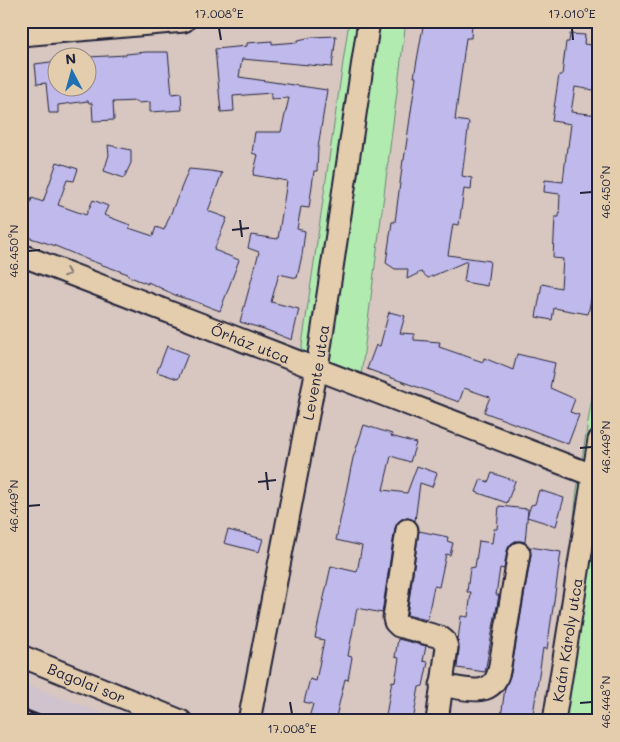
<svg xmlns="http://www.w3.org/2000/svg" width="620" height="742" font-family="Mali,sans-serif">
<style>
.built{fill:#d1c3cd}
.green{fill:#b1ebb0;stroke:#6a8676}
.building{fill:#c0baec;stroke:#22223b}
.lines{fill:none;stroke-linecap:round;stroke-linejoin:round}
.minor-casing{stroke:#22223b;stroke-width:25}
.minor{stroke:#e3cdad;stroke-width:21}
.rail{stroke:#22223b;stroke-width:4}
.oneway{stroke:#827874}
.ticks{fill:none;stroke:#22223b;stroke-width:2}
.labels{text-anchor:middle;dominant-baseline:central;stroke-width:4;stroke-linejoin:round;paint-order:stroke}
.street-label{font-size:15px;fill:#22223b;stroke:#e3cdad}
.neatline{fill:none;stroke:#22223b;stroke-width:2}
.ticks-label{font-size:12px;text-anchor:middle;fill:#22223b}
</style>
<rect width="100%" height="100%" fill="#d8c7c0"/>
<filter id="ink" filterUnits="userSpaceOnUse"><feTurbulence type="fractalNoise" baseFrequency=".02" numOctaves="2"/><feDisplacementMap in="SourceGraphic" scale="10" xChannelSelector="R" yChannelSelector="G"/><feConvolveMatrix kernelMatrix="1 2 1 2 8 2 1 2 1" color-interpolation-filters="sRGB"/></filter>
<g filter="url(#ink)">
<path class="built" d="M21,682L123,721H21Z"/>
<path class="green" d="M349,21H406L361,376L301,352Z
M599,354V721H552L577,490Z"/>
<path class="building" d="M424,21H465L472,23L471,38H466L455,120L469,122L462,176L472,178L471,190L464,189L459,225L453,224L448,255L490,261L487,286L464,282L467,261L428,278L421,272L407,279L408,269H395L386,263L392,222H395L403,160H404L416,77H414Z
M570,34L585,35L584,44L599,46V91L575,87L571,112L599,115V280H595L588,314L554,308L552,320L536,317L542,284L561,288L563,259L553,258L555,217H559L560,194L544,192L545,180L563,182L567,147H568L571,124L552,121L559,75H562L566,42H569Z
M336,36L332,67L242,59L239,77L327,90L318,148L317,171H314L309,208L301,207L297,229L305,231L302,255L297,278L279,274L271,302L299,309L292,340L264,329L240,322L259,252L248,248L251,235L278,239L287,181L253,175L258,155L252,153L255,132H281L289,98L271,99V93L233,96L234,111L221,112L215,49L247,46V43L272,41V44L298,42V40L312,37Z
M146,52H168L172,94L181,93L182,110L150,112V102L138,103L137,101L113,102L114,120L93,121L92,103H89L88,101L58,105V113H49L46,83L37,84L35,64L58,61V88H88V57L126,55V54Z
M108,145L131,150V163L124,178L104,171L109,155Z
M57,162L78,169L74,181L67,180L58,205L86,215L93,200L108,206L104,215L130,225L129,228L153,236L156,227L164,230L189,169L211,171L222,173L208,211L227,218L214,250L239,260L220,311L194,301L177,296L148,282V284L128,276V274L86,259L53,245L21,235V212L27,214L32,198L43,202Z
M389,312L405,316L400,333L414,334V340L440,342L439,347L483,362L484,358L513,370L517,354L555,363L550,388L575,399L570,412L579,415L568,444L484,412L490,397L464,388L459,402L367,369L376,345L380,346Z
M167,346L188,354L178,379L157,372Z
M364,425L392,434L391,436L416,443L410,462L391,456L383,490L407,493L417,466L437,473L432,487L420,483L415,521L409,518H403L398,522L395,528L382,613L357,608L348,656L352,657L348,680L345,679L335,721H308L313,704L304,702L310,679L316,681L324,640L315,638L331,566L357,572L362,546L336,540L353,458Z
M492,473L515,481L507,503L476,492L481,479L488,482Z
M539,490L564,498L556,526L527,517L531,505L535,504Z
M499,506L528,509L525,542L521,541H515L510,545L507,551L504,569L500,568L496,595H499L485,672L457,668L459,649L458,640L461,616L468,617L471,592H467L470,568L475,567L479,541L492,543L494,529H497Z
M228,530L263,539L259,552L224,543Z
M419,531L448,537L447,541L453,543L450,555L446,554L439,587L434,586L427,620L407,615Z
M530,547L561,552L547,649L543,648L532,721H504L505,718L501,717L505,688L511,673L531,555Z
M398,639L426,646L423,661L428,662L423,686L419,687L413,721H385L392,681L395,682L399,658L395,657Z"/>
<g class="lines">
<g class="minor-casing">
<g id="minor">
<path d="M21,35L184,21"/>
<path id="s1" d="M21,255L592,475"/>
<path d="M407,530L394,618L395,622L399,626L440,637L445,641L447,647L437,721"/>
<path id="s2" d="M21,656L181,721"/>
<path d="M441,685C463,688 492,700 499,671L519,553"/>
<path id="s3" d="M249,721L317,368L369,21"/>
<path id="s4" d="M554,721L599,440"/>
</g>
</g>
<use href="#minor" class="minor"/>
<path class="rail" d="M21,709L52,721"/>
</g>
<defs><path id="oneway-chevron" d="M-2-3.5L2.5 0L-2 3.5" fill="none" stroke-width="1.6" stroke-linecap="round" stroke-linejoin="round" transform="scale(1.25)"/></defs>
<use class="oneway" href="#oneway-chevron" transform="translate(67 273) rotate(21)"/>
</g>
<path class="ticks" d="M219,28L221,40M572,28L573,40M580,193L592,192M240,220L242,237M232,230L249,228M28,251L40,250M580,448L592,447M266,472L268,490M258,482L276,480M28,506L40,505M290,702L292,714M580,703L592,702"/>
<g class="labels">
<g class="street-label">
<text stroke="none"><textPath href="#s1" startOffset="246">Őrház utca</textPath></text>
<text stroke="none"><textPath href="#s3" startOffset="355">Levente utca</textPath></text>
<text stroke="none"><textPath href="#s4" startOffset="82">Kaán Károly utca</textPath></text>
<text stroke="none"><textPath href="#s2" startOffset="71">Bagolai sor</textPath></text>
</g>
</g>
<rect width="620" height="742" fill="none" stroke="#e3cdad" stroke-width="55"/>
<g transform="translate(72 72) rotate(354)"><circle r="24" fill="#e3cdad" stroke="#96897f"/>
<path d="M0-4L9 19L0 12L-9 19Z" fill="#1f6fb2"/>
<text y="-8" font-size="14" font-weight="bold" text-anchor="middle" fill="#22223b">N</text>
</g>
<rect x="28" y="28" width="564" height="686" class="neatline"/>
<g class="ticks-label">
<text x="219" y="18">17.008°E</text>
<text x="572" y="18">17.010°E</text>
<text transform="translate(606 192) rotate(-90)" y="4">46.450°N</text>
<text transform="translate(14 251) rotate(-90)" y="4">46.450°N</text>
<text transform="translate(606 447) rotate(-90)" y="4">46.449°N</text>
<text transform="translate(14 506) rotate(-90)" y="4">46.449°N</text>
<text transform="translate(606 702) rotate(-90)" y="4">46.448°N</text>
<text x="292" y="733">17.008°E</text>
</g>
</svg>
